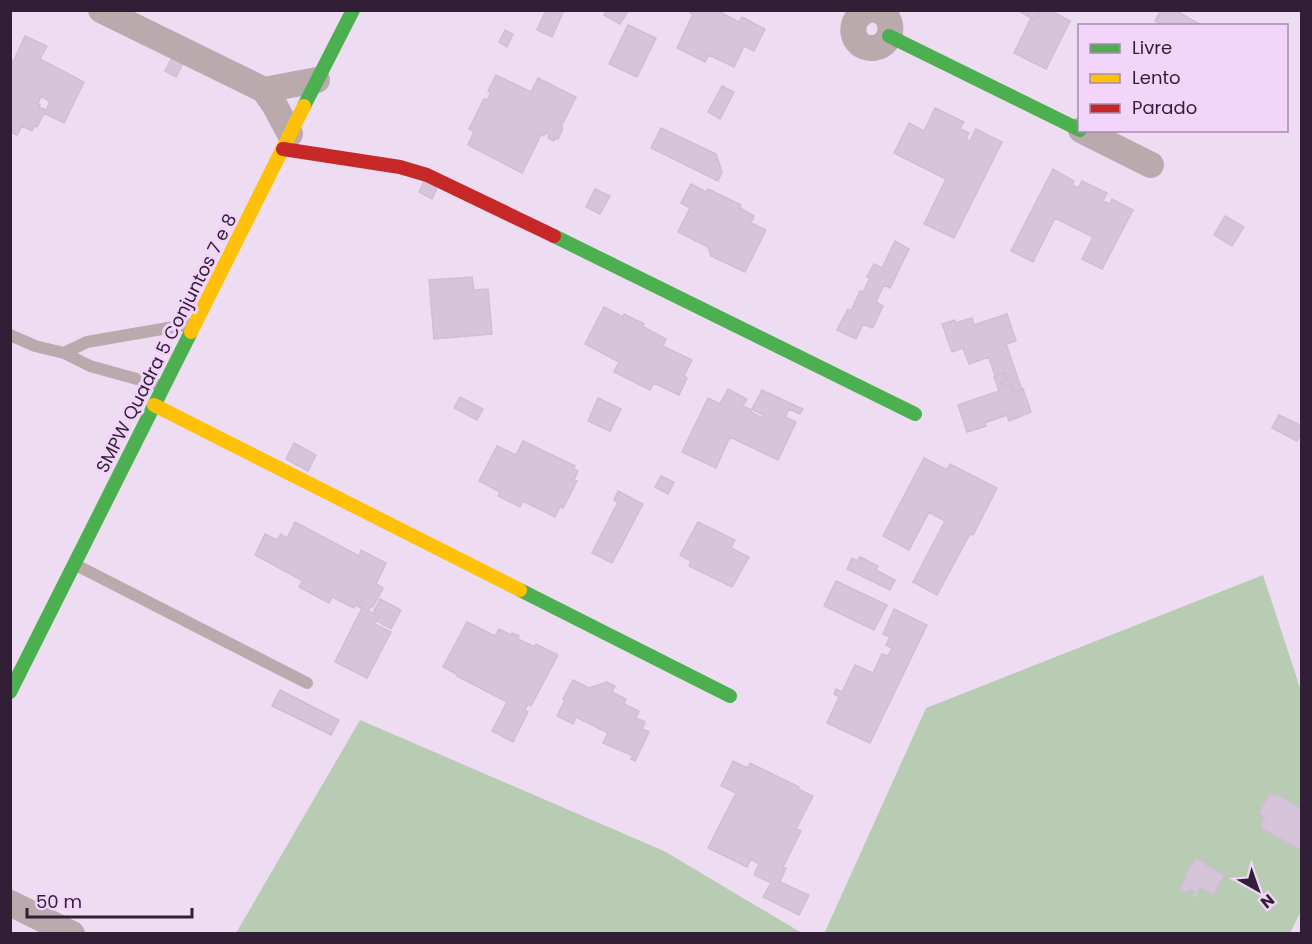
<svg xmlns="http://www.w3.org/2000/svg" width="1312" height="944" font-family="Poppins,sans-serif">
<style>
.green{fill:#b8ccb3}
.building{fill:#d6c4da;stroke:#d0bed4;stroke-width:1.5;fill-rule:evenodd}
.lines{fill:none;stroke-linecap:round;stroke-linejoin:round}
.lane{stroke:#bbaaad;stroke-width:12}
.street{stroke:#bbaaad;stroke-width:26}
.fast{stroke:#4caf50;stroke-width:14}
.slow{stroke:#ffc107;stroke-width:14}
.jam{stroke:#c62828;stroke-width:14}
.labels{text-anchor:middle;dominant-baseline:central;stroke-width:6;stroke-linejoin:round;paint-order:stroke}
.street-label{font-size:18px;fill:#321f37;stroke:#f3d4fb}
</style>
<rect width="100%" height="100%" fill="#eeddf2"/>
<path class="green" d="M1263,575L1301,691V911L1290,933L824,934L926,708Z
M360,720L664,851L802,933H236Z"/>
<path class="building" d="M546,10H564L552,37L537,30Z
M607,10H629L620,24L604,15Z
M691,10H720V12L739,22L742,17L765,29L754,51L744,46L734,67L709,55L705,62L677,48L693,14L690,13Z
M1017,10H1040L1035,20Z
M1040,10H1050L1070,21L1046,69L1014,53L1031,18L1035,20Z
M1161,10L1165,12L1166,10H1175L1203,26H1164L1155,21Z
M628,25L656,38L637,77L609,64Z
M505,30L513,34L507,47L499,42Z
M25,36L47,46L40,59L84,82L64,123L44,113L37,127L34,126L32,131L22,126L17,135L10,132V63L14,60ZM41,96L50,102L46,110L39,107L40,105L38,104Z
M174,54L185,59L176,77L165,71Z
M496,75L531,92L538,78L576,97L561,127L563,128L558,139L555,138L554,141L548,138L549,135L546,133L544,136L541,135L522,173L468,145L474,132L469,129L484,99L487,100L491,92L488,91Z
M722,86L734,92L720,119L708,112Z
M935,108L964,122L960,129L969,133L966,139L970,141L976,129L1002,142L954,238L924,224L946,179L894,153L909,123L924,131Z
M661,128L716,154L722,172L718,181L651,148Z
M1053,169L1074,181L1072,185L1078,188L1082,181L1107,193L1103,201L1110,204L1112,199L1133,210L1102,269L1082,259L1093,237L1055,218L1033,262L1011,251Z
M426,177L437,188L432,199L419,192Z
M691,184L706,192L708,189L741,205L740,208L754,216L751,223L766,230L745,272L711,256L708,247L678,232L690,208L681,203Z
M595,189L610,196L600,214L586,207Z
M1225,216L1244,227L1232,246L1214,235Z
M895,241L909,249L890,288L884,285L876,302L883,306L873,327L872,328L863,324L856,339L837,330L848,309L851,311L860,291L863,292L870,278L867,277L874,264L882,268Z
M472,277L474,290L488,289L492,334L434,339L429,280Z
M604,307L623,317L624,314L644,324L642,326L666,339L663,346L692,360L684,376L687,378L679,395L654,383L650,390L614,372L619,362L585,344Z
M1007,314L1016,341L1006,344L1022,390L1014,392L1011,384L1002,387L1000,383L1007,381L1004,373L995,376L989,357L969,364L963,348L952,352L942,324L955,320V323L972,318L974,325Z
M1004,373L1007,381L1000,383L1002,387L1011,384L1014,392L1023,389L1031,412L1009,421L1007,415L984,423L986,426L967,432L958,405L999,391L994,377Z
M728,389L747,399L743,406L752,410L751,412L762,418L763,415L752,409L762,390L803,409L800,414L789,409L785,417L796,422L778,460L730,437L716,468L682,452L708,398L720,404Z
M460,397L483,409L477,420L454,408Z
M598,398L621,409L610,431L588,421Z
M1279,415L1302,426V432L1297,441L1272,428Z
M523,441L575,466L574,469L578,471L574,480L577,481L571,493L563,508L560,507L555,517L523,501L520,507L498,496L500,492L479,481L497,446L516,455Z
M294,443L316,455L308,471L286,459Z
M924,458L947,470L950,464L997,488L973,535L970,534L937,595L913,582L945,521L929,512L909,550L883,536Z
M661,476L674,482L668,494L655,487Z
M618,491L643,504L612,563L592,553L618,502L614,500Z
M295,522L359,556L361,550L386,563L376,584L383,588L373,607L371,606L368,611L379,616L375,624L391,632L367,678L335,662L362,608L357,606L361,600L359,599L354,608L332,597L329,603L299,587L303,581L255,555L265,534L277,540L281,534L287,538Z
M698,522L735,540L731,548L749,557L732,587L689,566L691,561L680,555Z
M860,557L878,566L876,570L895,580L890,590L847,569L852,558L857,561Z
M836,581L887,605L874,630L824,606Z
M380,599L401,610L391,629L377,621L379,616L373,613Z
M894,609L927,625L870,743L827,723L839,697L834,694L836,689L842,692L855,665L873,673L882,654L888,656L892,648L886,645L890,637L883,634Z
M467,622L495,636L499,629L511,635L512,633L519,636L518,639L535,647L536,644L558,655L531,706L528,704L525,710L528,712L513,742L492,731L507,702L457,676L458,675L443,667Z
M573,680L589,688L607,682L615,686L612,692L626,699L624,704L639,711L636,718L645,722L642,729L649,732L635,761L631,759L633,756L603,743L608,733L576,717L573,724L557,716L565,700L563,699Z
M280,690L339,720L331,735L272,706Z
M733,761L748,768L750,763L799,787L798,789L813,796L796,829L801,831L783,867L786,868L780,882L809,895L799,915L763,897L771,883L754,875L759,864L751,859L747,867L708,848L736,793L721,786Z
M1270,793L1274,796H1279L1302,809V845L1299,849L1260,827L1265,817L1259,813Z
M1196,858L1224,876L1213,895L1200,887L1195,897L1192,896L1195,891L1190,889L1187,893L1180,888L1186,879L1184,877Z"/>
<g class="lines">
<path class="lane" d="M10,335L35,346L64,353L90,366L162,386
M64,353L87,342L191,324
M76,565L307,683"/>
<path class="street" d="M101,10L264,90L275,106L290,134
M869,10C845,18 850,50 874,48C895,45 896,15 876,10
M264,90L317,80
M1081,130L1151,165
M10,903L72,934"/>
<path class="fast" d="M889,36L1080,130
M304,106L353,10
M554,236L915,414
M520,590L730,696
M10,692L191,332"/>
<path class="slow" d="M191,332L304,106
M154,405L520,590"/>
<path class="jam" d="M283,149L400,167L427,175L554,236"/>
</g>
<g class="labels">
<g class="street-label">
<text transform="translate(166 343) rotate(-63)">SMPW Quadra 5 Conjuntos 7 e 8</text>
</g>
</g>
<rect width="1312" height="944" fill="none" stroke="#321f37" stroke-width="24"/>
<rect x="1078" y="24" width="210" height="108" fill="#f3d4fb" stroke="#a68cad" stroke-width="1.5"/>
<rect x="1090" y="44" width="30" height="9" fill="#4caf50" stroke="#a68cad" stroke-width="1.5"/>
<text x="1132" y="54" font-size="18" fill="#321f37">Livre</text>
<rect x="1090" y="74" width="30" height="9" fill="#ffc107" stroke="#a68cad" stroke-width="1.5"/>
<text x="1132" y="84" font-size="18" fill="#321f37">Lento</text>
<rect x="1090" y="104" width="30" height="9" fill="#c62828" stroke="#a68cad" stroke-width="1.5"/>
<text x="1132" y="114" font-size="18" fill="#321f37">Parado</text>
<g transform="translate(1258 890) rotate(140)" stroke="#f3d4fb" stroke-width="4.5" paint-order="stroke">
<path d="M0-4.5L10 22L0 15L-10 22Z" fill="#321f37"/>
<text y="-9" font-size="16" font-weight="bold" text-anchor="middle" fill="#321f37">N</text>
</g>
<path d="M27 908v9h165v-9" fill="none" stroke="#321f37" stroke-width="3"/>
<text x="36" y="908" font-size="18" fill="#321f37" stroke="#f3d4fb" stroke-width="4.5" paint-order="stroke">50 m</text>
</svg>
